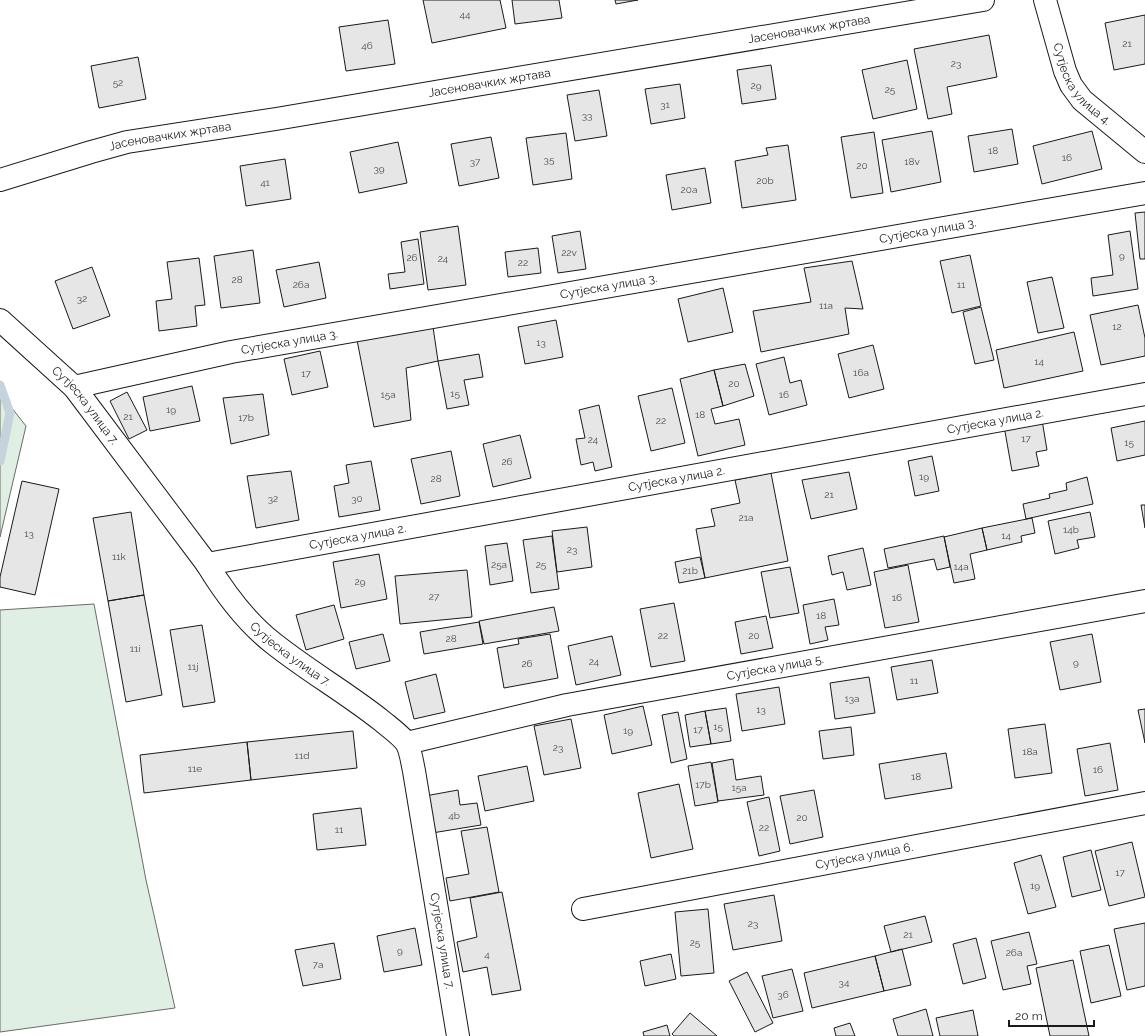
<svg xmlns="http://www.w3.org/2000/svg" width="1145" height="1036" font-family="Raleway,sans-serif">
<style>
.green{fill:#e0efe3;stroke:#6a6a6a}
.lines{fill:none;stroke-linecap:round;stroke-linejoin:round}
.stream{stroke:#c6d2dc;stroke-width:9}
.building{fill:#e6e6e6;stroke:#1a1a1a}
.minor-casing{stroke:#1a1a1a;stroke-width:24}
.minor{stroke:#fff;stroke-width:22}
.labels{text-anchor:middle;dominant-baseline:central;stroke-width:3;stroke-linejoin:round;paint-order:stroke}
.number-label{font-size:10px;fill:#4d4d4d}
.street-label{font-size:12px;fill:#1a1a1a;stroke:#fff}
</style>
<rect width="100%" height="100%" fill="#fff"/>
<path class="green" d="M0,393L26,426L0,537Z
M94,604L146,880L175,1008L0,1032V610Z"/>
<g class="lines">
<path class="stream" d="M0,385L10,413L0,461"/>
</g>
<path class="building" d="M423,0H500L506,28L432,43Z
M512,0H559L562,18L515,24Z
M615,0H638L616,4Z
M1145,15V64L1114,70L1105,23Z
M388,20L395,64L346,71L339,27Z
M989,35L997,77L947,87L952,114L928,119L914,49Z
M138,57L146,99L99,108L91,66Z
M907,60L917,109L873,119L862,70Z
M771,65L776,99L742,104L737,70Z
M680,84L685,118L651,124L645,89Z
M599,90L607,136L575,141L567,95Z
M1012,129L1018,164L974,172L968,136Z
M932,131L941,182L891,192L882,140Z
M1092,131L1102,169L1042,184L1033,146Z
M874,132L883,193L851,198L841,137Z
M566,133L572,179L533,185L526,138Z
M491,137L499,178L459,186L451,144Z
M398,142L407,183L359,193L350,152Z
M788,145L796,200L742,208L735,161L768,155L766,148Z
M285,159L291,199L246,206L240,166Z
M705,168L711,203L672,210L666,175Z
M1145,212V259H1140L1135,213Z
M458,226L466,285L428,290L420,232Z
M580,231L586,269L558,273L552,236Z
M1130,231L1138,289L1093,296L1091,278L1113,275L1108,235Z
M418,239L424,284L390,289L388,274L405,272L401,242Z
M538,248L541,273L508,277L505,252Z
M253,250L260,303L221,308L214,256Z
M970,255L981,306L952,313L940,261Z
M199,258L205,305L195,306L197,326L159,331L156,301L172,299L167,262Z
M852,261L863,309L845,308L849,334L761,352L753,311L811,302L804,268Z
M319,262L326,298L284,307L276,270Z
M92,267L110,316L73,329L55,281Z
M1052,277L1064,328L1038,333L1027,282Z
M723,288L733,332L688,342L678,299Z
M1138,305L1145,338V356L1101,365L1090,315Z
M981,307L994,360L975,364L963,312Z
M556,320L563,357L525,364L518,327Z
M433,327L438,361L406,368L411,420L374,427L357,340Z
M1074,332L1083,371L1004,388L996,350Z
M873,345L884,389L849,398L838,354Z
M320,351L328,387L292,395L284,359Z
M479,354L483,377L464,380L469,405L447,409L438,361Z
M784,357L790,383L801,380L807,405L769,415L756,364Z
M745,364L754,396L723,406L714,370Z
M714,370L723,406L711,409L715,424L739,419L745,445L698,456L680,379Z
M192,386L200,421L150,431L143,397Z
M672,388L685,443L651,451L638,396Z
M127,392L147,430L129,439L110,401Z
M263,394L269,435L231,444L223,398Z
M599,405L612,467L595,471L593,462L581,465L576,439L585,438L579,410Z
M1042,420L1047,450L1036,452L1039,466L1012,471L1004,426Z
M1145,421V455L1117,461L1111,428Z
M520,435L531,478L493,487L483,444Z
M451,451L460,496L421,504L411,459Z
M932,456L939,491L915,496L908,461Z
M371,461L380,510L339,517L334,486L349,483L346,465Z
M291,471L299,520L256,528L247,476Z
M849,472L857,509L811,519L802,480Z
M771,473L788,561L705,578L696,529L715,526L711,509L740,503L735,480Z
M1087,477L1093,504L1026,519L1023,504L1050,498L1049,494L1067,490L1066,483Z
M22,481L59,489L35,595L0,587V577Z
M1141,505H1145V528Z
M131,512L144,595L108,601L93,518Z
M1090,512L1095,537L1077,540L1079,548L1055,554L1048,521Z
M1032,518L1035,533L1021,536L1022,542L987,550L982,528Z
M587,527L592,567L557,572L552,531Z
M982,528L987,550L970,554L975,579L954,583L944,537Z
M552,536L559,589L531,593L523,540Z
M944,536L950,567L937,570L934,559L888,568L884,549Z
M507,543L513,581L490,585L485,546Z
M863,548L871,585L847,590L843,572L832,575L828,556Z
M379,554L387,599L341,608L333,562Z
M700,557L705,578L679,583L675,562Z
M908,565L919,622L885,628L874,572Z
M790,567L799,613L770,618L761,572Z
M467,570L472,617L400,624L395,576Z
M144,595L162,695L126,702L108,601Z
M834,599L839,625L825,627L828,640L810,644L803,605Z
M674,603L685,661L651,667L640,609Z
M334,605L344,639L306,650L296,615Z
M554,607L559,631L484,644L479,621Z
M766,616L773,648L741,654L735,622Z
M479,622L483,644L424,654L420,632Z
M202,625L215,702L183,707L170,630Z
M383,634L390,661L356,669L349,642Z
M550,634L558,678L504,688L497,648L519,644L518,639Z
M1092,634L1101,682L1060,690L1050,642Z
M612,636L621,675L576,685L568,646Z
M932,660L938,693L897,700L891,667Z
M436,674L445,712L414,719L405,682Z
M869,677L875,713L835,719L830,683Z
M779,687L785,724L742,731L736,694Z
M643,706L652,745L612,754L604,715Z
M726,708L731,741L711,744L705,711Z
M1145,709V743L1138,710Z
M705,711L711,744L690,747L685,715Z
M678,712L687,759L671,763L662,715Z
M571,719L581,768L544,775L534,726Z
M1045,724L1052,773L1015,778L1008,729Z
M851,727L854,755L823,759L819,731Z
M353,731L357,768L251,780L247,742Z
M247,742L251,780L144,793L140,755Z
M1110,743L1118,790L1085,796L1077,749Z
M946,753L952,788L885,799L879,764Z
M733,759L736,780L761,776L764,795L718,801L712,763Z
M711,762L718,802L695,806L688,766Z
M527,766L534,801L485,811L478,776Z
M679,784L693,849L651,858L638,793Z
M458,790L460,805L477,803L481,825L432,833L425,796Z
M814,790L823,837L790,844L780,796Z
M769,797L780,851L759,856L747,802Z
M361,808L366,845L317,850L313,814Z
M487,827L499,892L450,901L446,878L469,874L461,831Z
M1132,842L1145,897L1109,906L1095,851Z
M1091,850L1101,890L1072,897L1063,857Z
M1041,855L1056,907L1028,914L1014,863Z
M502,892L521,990L492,995L487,967L463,972L457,942L477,937L470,898Z
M774,895L782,941L733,950L724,904Z
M708,909L714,973L681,976L675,912Z
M925,916L932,942L891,952L884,926Z
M1145,923V986L1127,990L1114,929Z
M415,928L422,965L384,972L377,936Z
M1029,932L1037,964L1027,966L1031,984L1003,990L991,941Z
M976,938L986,978L963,984L953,944Z
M334,943L341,979L303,986L295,950Z
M1109,945L1121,996L1091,1003L1080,951Z
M902,949L911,985L884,991L875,956Z
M671,954L676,979L645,986L640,961Z
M875,956L884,991L812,1008L804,973Z
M1073,960L1089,1036H1050L1036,968Z
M792,969L803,1011L773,1018L762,976Z
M747,972L773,1023L755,1032L729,981Z
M926,1009L933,1036H898L893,1019Z
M973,1010L978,1036H940L936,1018Z
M690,1013L717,1036H674L672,1034Z
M850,1023L855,1036H836L834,1028Z
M667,1025L670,1036H644L643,1032Z"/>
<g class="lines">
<g class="minor-casing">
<g id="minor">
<path id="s1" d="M1045,0L1065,71L1071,85L1082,100L1145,152"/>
<path id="s2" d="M0,180L91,152L127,142L276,119L482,84L983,0"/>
<path id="s3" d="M0,320L74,387L207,564C224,592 246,622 273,643C308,671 347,693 382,721C389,727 403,737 407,744C411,752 412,762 414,771L458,1036"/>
<path id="s4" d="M74,387L231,352L1145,193"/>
<path id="s5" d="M207,564L1145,394"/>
<path id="s6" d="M407,743L567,705L1145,601"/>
<path id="s7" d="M583,909L1145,803"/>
</g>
</g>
<use href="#minor" class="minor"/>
</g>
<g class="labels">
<g class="number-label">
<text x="465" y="14">44</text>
<text x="1127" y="43">21</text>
<text x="367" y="45">46</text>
<text x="956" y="63">23</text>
<text x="118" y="82">52</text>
<text x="756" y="85">29</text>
<text x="890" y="89">25</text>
<text x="665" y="104">31</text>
<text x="587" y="115">33</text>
<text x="993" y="150">18</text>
<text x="1067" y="157">16</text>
<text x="549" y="159">35</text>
<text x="475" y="161">37</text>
<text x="912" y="161">18v</text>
<text x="862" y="165">20</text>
<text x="379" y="168">39</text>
<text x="765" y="180">20b</text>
<text x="265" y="182">41</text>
<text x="689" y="189">20a</text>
<text x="569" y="252">22v</text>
<text x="1122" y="255">9</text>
<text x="412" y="257">26</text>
<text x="443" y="258">24</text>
<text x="523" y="262">22</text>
<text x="237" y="279">28</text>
<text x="301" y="284">26a</text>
<text x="961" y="284">11</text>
<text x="82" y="298">32</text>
<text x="826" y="305">11a</text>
<text x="1117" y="326">12</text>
<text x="541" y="342">13</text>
<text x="1039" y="361">14</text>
<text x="861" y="372">16a</text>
<text x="306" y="373">17</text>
<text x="734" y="383">20</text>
<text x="455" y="393">15</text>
<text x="388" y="394">15a</text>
<text x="784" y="394">16</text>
<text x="171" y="409">19</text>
<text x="700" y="414">18</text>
<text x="128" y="416">21</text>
<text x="246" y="417">17b</text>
<text x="661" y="420">22</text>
<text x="1026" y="438">17</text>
<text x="593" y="439">24</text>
<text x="1129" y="442">15</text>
<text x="507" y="461">26</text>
<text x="924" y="476">19</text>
<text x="436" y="478">28</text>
<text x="829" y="494">21</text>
<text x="273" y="498">32</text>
<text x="357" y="498">30</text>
<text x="746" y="517">21a</text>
<text x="1071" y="529">14b</text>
<text x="29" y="533">13</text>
<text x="1006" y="535">14</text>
<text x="572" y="549">23</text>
<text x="119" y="556">11k</text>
<text x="499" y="564">25a</text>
<text x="541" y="564">25</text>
<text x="961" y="566">14a</text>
<text x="690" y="570">21b</text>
<text x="360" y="581">29</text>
<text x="434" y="596">27</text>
<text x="897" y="597">16</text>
<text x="821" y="615">18</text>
<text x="663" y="635">22</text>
<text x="754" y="635">20</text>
<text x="451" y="638">28</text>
<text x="135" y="648">11i</text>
<text x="594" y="661">24</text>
<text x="1076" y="662">9</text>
<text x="527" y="663">26</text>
<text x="193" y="666">11j</text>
<text x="914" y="680">11</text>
<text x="852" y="698">13a</text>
<text x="761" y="709">13</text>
<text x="718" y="726">15</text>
<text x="698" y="729">17</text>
<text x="628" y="730">19</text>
<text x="558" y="747">23</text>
<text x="1030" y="751">18a</text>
<text x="302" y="755">11d</text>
<text x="195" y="768">11e</text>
<text x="1098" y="769">16</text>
<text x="916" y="776">18</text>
<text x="703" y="784">17b</text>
<text x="739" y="787">15a</text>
<text x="454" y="815">4b</text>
<text x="802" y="817">20</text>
<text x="764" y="827">22</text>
<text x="339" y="829">11</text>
<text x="1120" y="872">17</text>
<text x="1035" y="885">19</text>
<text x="753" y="923">23</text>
<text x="908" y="934">21</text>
<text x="695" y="942">25</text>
<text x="400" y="950">9</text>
<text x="1014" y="952">26a</text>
<text x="487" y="954">4</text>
<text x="318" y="964">7a</text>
<text x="844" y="982">34</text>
<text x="783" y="994">36</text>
</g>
<g class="street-label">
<text stroke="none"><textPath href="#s2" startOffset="824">Јасеновачких жртава</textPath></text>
<text stroke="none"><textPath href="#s2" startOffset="500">Јасеновачких жртава</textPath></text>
<text stroke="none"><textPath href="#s1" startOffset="94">Сутјеска улица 4.</textPath></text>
<text stroke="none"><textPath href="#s2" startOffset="176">Јасеновачких жртава</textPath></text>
<text stroke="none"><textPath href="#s4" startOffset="868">Сутјеска улица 3.</textPath></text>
<text stroke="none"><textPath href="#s4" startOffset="544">Сутјеска улица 3.</textPath></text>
<text stroke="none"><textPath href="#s4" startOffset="220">Сутјеска улица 3.</textPath></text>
<text stroke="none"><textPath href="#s3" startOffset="121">Сутјеска улица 7.</textPath></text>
<text stroke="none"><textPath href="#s5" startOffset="801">Сутјеска улица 2.</textPath></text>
<text stroke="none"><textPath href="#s5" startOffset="477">Сутјеска улица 2.</textPath></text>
<text stroke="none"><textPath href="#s5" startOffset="153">Сутјеска улица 2.</textPath></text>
<text stroke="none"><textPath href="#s3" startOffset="445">Сутјеска улица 7.</textPath></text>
<text stroke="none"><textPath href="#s6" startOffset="376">Сутјеска улица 5.</textPath></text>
<text stroke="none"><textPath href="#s7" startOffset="286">Сутјеска улица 6.</textPath></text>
<text stroke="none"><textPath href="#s3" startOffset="793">Сутјеска улица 7.</textPath></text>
</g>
</g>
<path d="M1009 1020v6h85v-6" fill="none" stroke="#1a1a1a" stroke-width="2"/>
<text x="1015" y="1020" font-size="12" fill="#1a1a1a" stroke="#ffffff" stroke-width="3" paint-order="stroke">20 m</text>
</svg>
